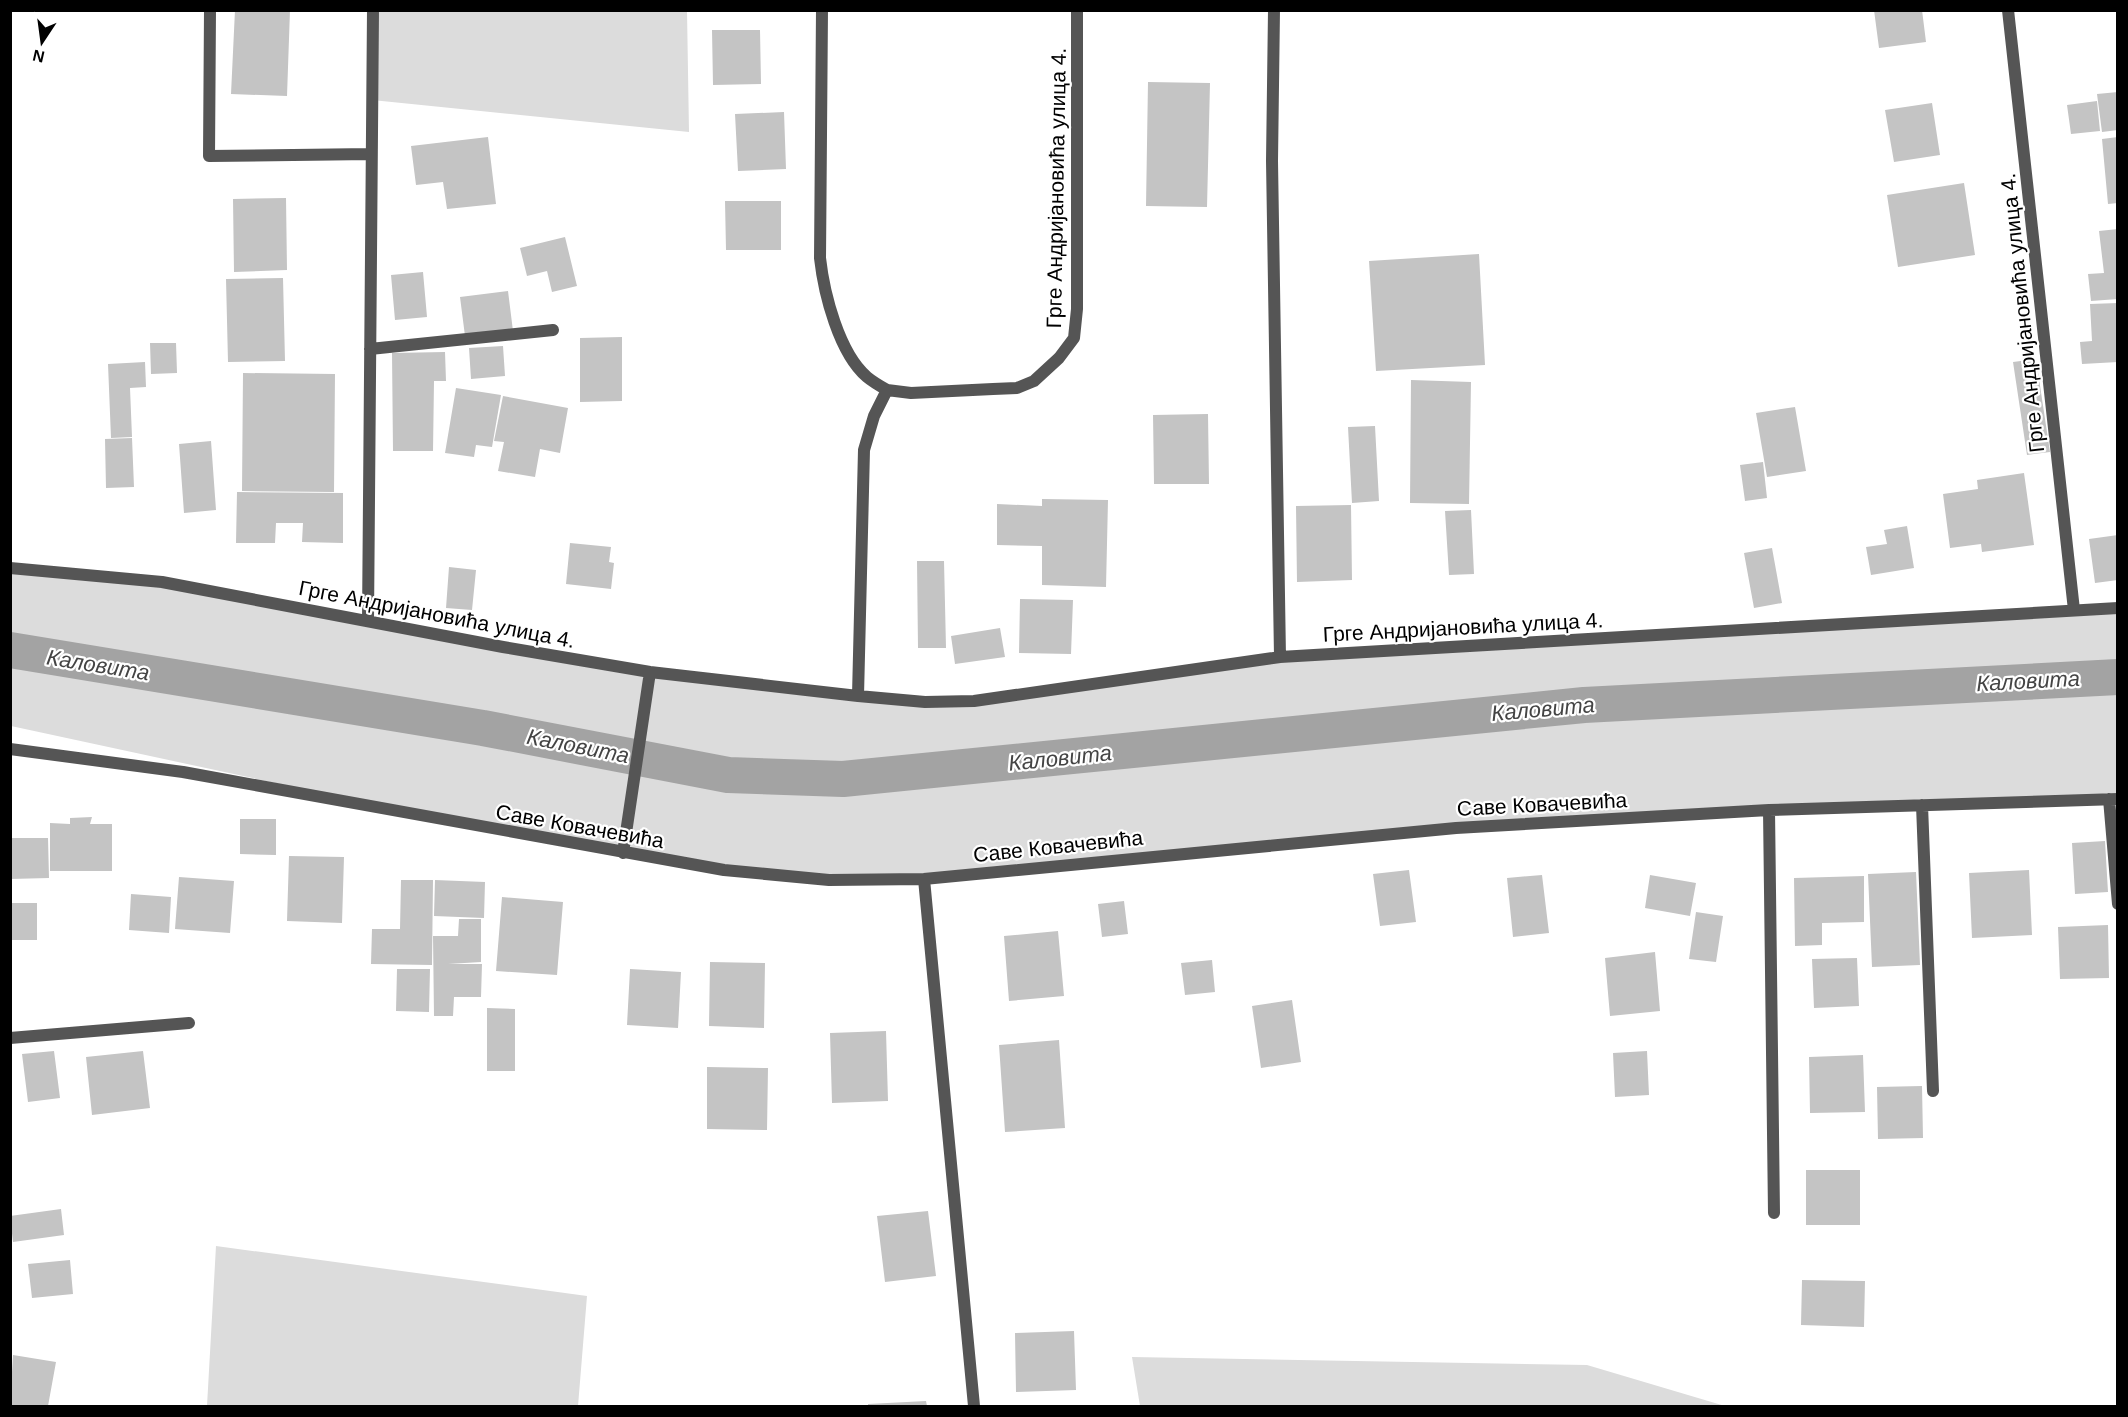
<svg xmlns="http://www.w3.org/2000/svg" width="2128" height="1417" font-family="Arial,sans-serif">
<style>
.green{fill:#dcdcdc}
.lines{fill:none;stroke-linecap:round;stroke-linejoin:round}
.canal{stroke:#a3a3a3;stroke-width:36}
.building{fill:#c4c4c4}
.minor{stroke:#555;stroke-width:12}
.labels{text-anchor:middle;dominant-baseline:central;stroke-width:4.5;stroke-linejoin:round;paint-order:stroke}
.street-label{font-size:21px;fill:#000;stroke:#fff}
.water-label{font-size:22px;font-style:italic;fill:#444;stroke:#fff}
</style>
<rect width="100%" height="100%" fill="#fff"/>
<path class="green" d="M373,11H687L689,132L372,100Z
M10,568L93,575L503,647L925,702L1280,657L2117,606V800L1456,828L924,879L725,870L280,784L11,726Z
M216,1246L587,1296L578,1406H207Z
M1132,1357L1587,1365L1725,1406H1140Z"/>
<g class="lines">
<path class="canal" d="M10,650L483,728L728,775L843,779L1584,705L2118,677"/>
</g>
<path class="building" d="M235,10H290L287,96L231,94Z
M1874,10H1922L1926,42L1879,48Z
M712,30H760L761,84L713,85Z
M1148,82L1210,83L1207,207L1146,206Z
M2118,92V130L2102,132L2097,94Z
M2097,101L2100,131L2071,134L2067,105Z
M1932,103L1940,155L1894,162L1885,110Z
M784,112L786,169L738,171L735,114Z
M488,137L496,204L447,209L443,182L416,185L411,146Z
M2118,137V203L2108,204L2102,139Z
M1964,183L1975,255L1898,267L1887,195Z
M286,198L287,270L234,272L233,199Z
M725,201H781V250H726Z
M2118,229V299L2091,301L2088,274L2104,273L2099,231Z
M565,237L577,286L552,292L547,271L527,276L520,248Z
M1479,254L1485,365L1376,371L1369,261Z
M423,272L427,317L395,320L391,275Z
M283,278L285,361L228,362L226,279Z
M508,291L513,331L465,336L460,297Z
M2118,303V362L2082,364L2080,342L2092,341L2090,304Z
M622,337V401L580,402V338Z
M150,343H176L177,373L151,374Z
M503,346L505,376L471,379L469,348Z
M445,352L446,381H434L433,451H393L392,353Z
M2036,359L2050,452L2027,455L2013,362Z
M145,362L146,387L130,388L132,437L111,438L108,364Z
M243,373L335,374L334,492L242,491Z
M1411,380L1471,382L1469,504L1410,503Z
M456,388L501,395L492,447L476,445L474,457L445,453Z
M503,396L568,408L560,453L540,449L535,477L498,471L504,442L494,441Z
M1795,407L1806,471L1767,477L1756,413Z
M1208,414L1209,484H1154L1153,415Z
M1375,426L1379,501L1352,503L1348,427Z
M132,438L134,487L106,488L105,439Z
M211,441L216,510L184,513L179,444Z
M1763,462L1767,498L1745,501L1740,465Z
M2024,473L2034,545L1982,552L1981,544L1950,548L1943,494L1978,489L1977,480Z
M237,492L343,493V543L302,542L303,523H276L275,543H236Z
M1042,499L1108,500L1106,587L1042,585V546L997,545V504L1042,506Z
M1351,505L1352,580L1297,582L1296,506Z
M1471,510L1474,574L1449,575L1445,511Z
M1907,526L1914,568L1871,575L1866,547L1887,544L1884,530Z
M2118,535V580L2095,583L2089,539Z
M570,543L611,547L609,562L614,563L611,589L566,584Z
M1772,548L1782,603L1754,608L1744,553Z
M917,561H944L946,648H918Z
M449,567L476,570L472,610L446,608Z
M1020,599L1073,600L1071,654L1019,653Z
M1000,628L1005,657L955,664L951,636Z
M92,817L90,824H112V871H50V823L70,824V818Z
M240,819H276V855L240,854Z
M10,838H48L49,878L10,879Z
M2105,841L2108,892L2075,894L2072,843Z
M289,856L344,857L342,923L287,921Z
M1409,870L1416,922L1380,926L1373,874Z
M2029,870L2032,935L1972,938L1969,873Z
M1916,872L1920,965L1872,967L1868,874Z
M1542,875L1549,933L1513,937L1507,878Z
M1650,875L1696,883L1690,916L1645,908Z
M1864,876V922L1822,923V945L1795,946L1794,878Z
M179,877L234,881L230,933L175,929Z
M401,880H433L432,965L371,964L372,929H400Z
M435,880L485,882L484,918L434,916Z
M131,894L171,897L169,933L129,930Z
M502,897L563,902L557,975L496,971Z
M1124,901L1128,934L1102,937L1098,904Z
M10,903H37V940H10Z
M1696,912L1723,916L1716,962L1689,959Z
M459,919H481V962L448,964H482L481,997H454L453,1016H434L433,936H458Z
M2108,925L2109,978L2060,979L2058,927Z
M1058,931L1064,996L1009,1001L1004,936Z
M1655,952L1660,1011L1610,1016L1605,958Z
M1857,958L1859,1006L1814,1008L1812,959Z
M1212,960L1215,992L1185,995L1181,963Z
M710,962L765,963L764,1028L709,1026Z
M397,969H430L429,1012L396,1011Z
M630,969L681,972L678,1028L627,1025Z
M1292,1000L1301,1062L1261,1068L1252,1006Z
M487,1008L515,1009V1071H487Z
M886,1031L888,1101L832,1103L830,1033Z
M1059,1040L1065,1128L1005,1132L999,1045Z
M54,1051L60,1098L28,1102L22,1054Z
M143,1051L150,1108L92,1115L86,1057Z
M1647,1051L1649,1095L1615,1097L1613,1053Z
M1863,1055L1865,1112L1810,1113L1809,1057Z
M707,1067L768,1068L767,1130L707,1129Z
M1922,1086L1923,1138L1878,1139L1877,1087Z
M1806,1170H1860V1225H1806Z
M61,1209L64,1235L13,1242L10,1216Z
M928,1211L936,1276L885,1282L877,1216Z
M70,1260L73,1294L32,1298L28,1264Z
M1802,1280L1865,1281L1864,1327L1801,1325Z
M1074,1331L1076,1390L1016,1392L1015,1333Z
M13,1355L56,1362L48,1406H10Z
M926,1401L927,1406H868V1404Z"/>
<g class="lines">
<path class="minor" d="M210,10L209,156L371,154
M822,10L820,258C824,294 839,353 867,377C873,382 880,386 887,390
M1274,10L1272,161L1280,657
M2008,10L2074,610
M370,349L553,330
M10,568L162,582L503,647L650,672L858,696L925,702L974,701L1280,657L2118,608
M368,621L373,10
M858,696L864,450L874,416L887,390L911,393L993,389L1017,388L1034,381L1059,358L1074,338L1077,309V10
M10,749L183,772L724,870L829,880L924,879L1456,828L1769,810L2118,799
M2109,799L2118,904
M1922,805L1933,1091
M1769,810L1774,1213
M623,853L650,672
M924,879L974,1406
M10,1038L189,1023"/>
</g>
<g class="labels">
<g class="street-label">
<text transform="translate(1056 188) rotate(-89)">Грге Андријановића улица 4.</text>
<text transform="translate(2022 313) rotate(-96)">Грге Андријановића улица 4.</text>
<text transform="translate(437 614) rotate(11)">Грге Андријановића улица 4.</text>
<text transform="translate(1463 627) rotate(-3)">Грге Андријановића улица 4.</text>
<text transform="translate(1542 804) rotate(-3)">Саве Ковачевића</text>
<text transform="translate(580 826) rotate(10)">Саве Ковачевића</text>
<text transform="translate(1058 846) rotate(-6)">Саве Ковачевића</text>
</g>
<g class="water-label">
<text transform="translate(98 665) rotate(9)">Каловита</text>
<text transform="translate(2028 681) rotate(-3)">Каловита</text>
<text transform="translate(1543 709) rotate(-5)">Каловита</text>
<text transform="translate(578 746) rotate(11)">Каловита</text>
<text transform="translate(1060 758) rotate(-6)">Каловита</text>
</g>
</g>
<rect width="2128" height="1417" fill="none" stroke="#000000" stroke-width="24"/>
<g transform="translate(42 42) rotate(193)" stroke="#ffffff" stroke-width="4.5" paint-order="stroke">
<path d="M0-4.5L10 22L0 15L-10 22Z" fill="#000000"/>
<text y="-9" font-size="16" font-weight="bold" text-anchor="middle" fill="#000000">N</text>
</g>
</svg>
